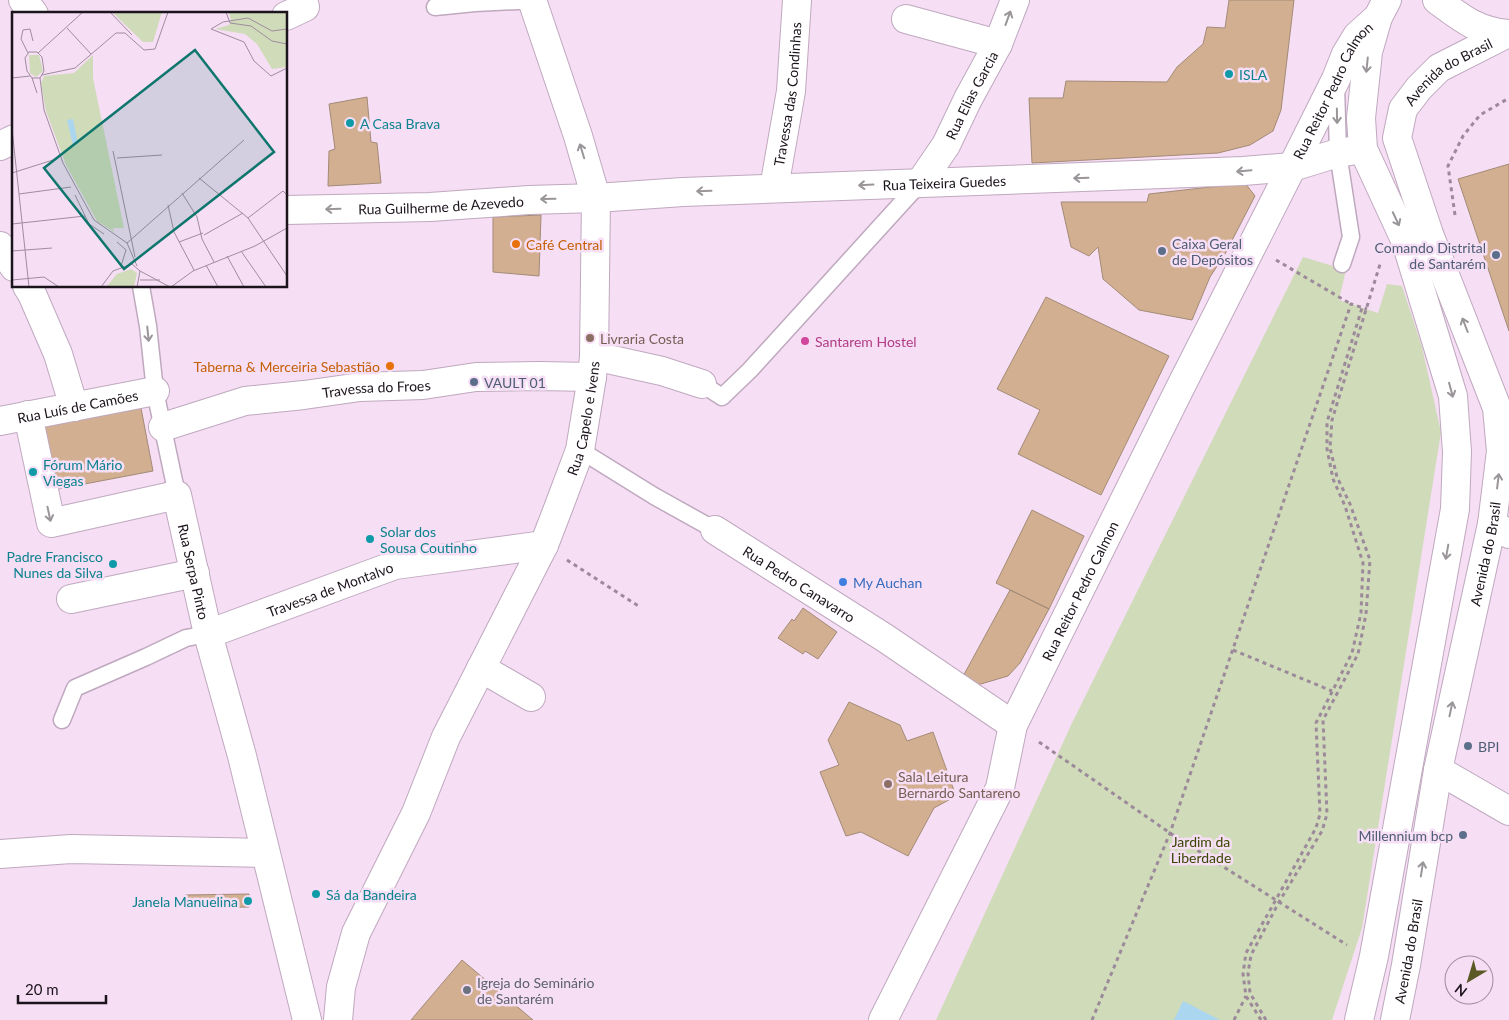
<svg xmlns="http://www.w3.org/2000/svg" width="1509" height="1020" font-family="Lato,sans-serif">
<style>
.green{fill:#d0dbb9}
.water{fill:#aad6f0}
.building{fill:#d2af91;stroke:#a38b77}
.lines{fill:none;stroke-linecap:round;stroke-linejoin:round}
.lane-casing{stroke:#bfa9bf;stroke-width:19}
.street-casing{stroke:#bfa9bf;stroke-width:30}
.primary-casing{stroke:#bfa9bf;stroke-width:30}
.path{stroke:#9c8a9b;stroke-width:3;stroke-dasharray:4 4;stroke-linecap:butt}
.lane{stroke:#fff;stroke-width:16}
.street{stroke:#fff;stroke-width:28}
.primary{stroke:#fff;stroke-width:28}
.oneway{stroke:#999599}
.culture-dot{fill:#0f9aa8;stroke:#f6def5;stroke-width:2}
.food-dot{fill:#e8710a;stroke:#f6def5;stroke-width:2}
.service-dot{fill:#5c6f8a;stroke:#f6def5;stroke-width:2}
.education-dot{fill:#8d6e63;stroke:#f6def5;stroke-width:2}
.hotel-dot{fill:#d1479c;stroke:#f6def5;stroke-width:2}
.shop-dot{fill:#3f7fe0;stroke:#f6def5;stroke-width:2}
.worship-dot{fill:#6b7280;stroke:#f6def5;stroke-width:2}
.labels{text-anchor:middle;dominant-baseline:central;stroke-width:5;stroke-linejoin:round;paint-order:stroke}
.culture-label{font-size:14px;fill:#0d838f;stroke:#f6def5;text-anchor:start}
.street-label{font-size:14px;fill:#1c141c;stroke:#f6def5}
.service-label{font-size:14px;fill:#4e5e75;stroke:#f6def5;text-anchor:start}
.food-label{font-size:14px;fill:#c56008;stroke:#f6def5;text-anchor:start}
.education-label{font-size:14px;fill:#785e54;stroke:#f6def5;text-anchor:start}
.hotel-label{font-size:14px;fill:#b23c85;stroke:#f6def5;text-anchor:start}
.shop-label{font-size:14px;fill:#366cbe;stroke:#f6def5;text-anchor:start}
.park-label{font-size:14px;fill:#384601;stroke:#f6def5}
.worship-label{font-size:14px;fill:#5b616d;stroke:#f6def5;text-anchor:start}
.inset-road{fill:none;stroke:#9f8d9e;stroke-width:1}
.view{fill:#0f766e;fill-opacity:0.15;stroke:#0f766e;stroke-width:2.5}
.inset-edge{fill:none;stroke:#1c141c;stroke-width:2.5}
</style>
<rect width="100%" height="100%" fill="#f6def5"/>
<path class="green" d="M1303,257L1346,270L1339,300L1378,313L1387,284L1402,286L1422,347L1441,432L1362,928L1332,1020H936L1072,723Z"/>
<path class="water" d="M1183,1001L1220,1020H1174Z"/>
<path class="building" d="M1229,0H1294L1281,110L1273,131L1250,145L1218,153L1032,163L1029,98H1063L1066,81L1167,82L1177,67L1203,44L1207,27L1225,28Z
M367,97L371,142L377,143L381,183L328,186L329,151L335,149L329,104Z
M1509,164V331L1458,179Z
M1245,183L1255,196L1225,254L1210,277L1192,320L1139,310L1103,279L1098,247L1089,256L1071,247L1061,202H1147L1149,194Z
M541,215L539,276L493,272V217Z
M1046,297L1169,356L1101,495L1018,454L1040,410L997,389Z
M141,408L153,471L53,490L41,426Z
M1032,510L1084,536L1049,609L996,583Z
M1010,590L1049,609L1020,663L1008,676L974,686L961,680Z
M803,608L837,632L818,659L805,651L803,654L778,638L792,619L794,621Z
M849,702L900,725L907,741L933,732L956,796L934,808L908,856L861,832L846,836L820,772L839,765L828,740Z
M249,894V907L185,908V895Z
M462,960L533,1020H411Z"/>
<g class="lines">
<g class="lane-casing">
<path id="lane" d="M435,7L475,3L536,0
M1336,86L1338,153L1351,237L1342,264
M141,286L148,326L155,391L177,495
M702,384L722,397L750,370L920,183
M580,450L654,496L715,530
M62,720L75,688L146,657L186,638L208,634"/>
</g>
<g class="street-casing">
<g id="street">
<path d="M23,0L34,14"/>
<path d="M286,16L305,7L303,0"/>
<path d="M906,19L998,44"/>
<path d="M0,146L14,139"/>
<path id="s1" d="M920,183L946,145L968,99L998,44L1015,0"/>
<path id="s2" d="M774,188L791,91L797,0"/>
<path id="s3" d="M286,210L430,207L529,200L596,198L683,192L1243,171L1292,167L1338,153L1363,149"/>
<path d="M0,246L14,267"/>
<path d="M27,286L32,294L58,354L74,407"/>
<path d="M594,356L662,371L702,384"/>
<path id="s4" d="M28,415L51,523L177,495L208,634L242,756L307,1020"/>
<path id="s5" d="M0,421L155,391"/>
<path id="s6" d="M163,427L245,401L304,395L360,387L423,385L476,377L539,376L592,377"/>
<path d="M1492,524L1509,534"/>
<path id="s7" d="M715,530L885,638L1013,725"/>
<path d="M71,599L195,573"/>
<path id="s8" d="M208,634L395,565L544,545"/>
<path d="M481,668L531,697"/>
<path d="M1438,770L1509,811"/>
<path d="M0,854L71,849L265,853"/>
<path id="s9" d="M338,1020L341,987L356,933L416,813L446,737L544,545L559,506L580,450L592,377L594,356L596,198L578,136L532,0"/>
<path id="s10" d="M883,1020L1000,788L1013,725L1178,392L1292,167L1336,79L1346,54L1357,36L1378,17"/>
</g>
</g>
<g class="primary-casing">
<g id="primary">
<path d="M1437,0C1461,18 1478,32 1509,34"/>
<path d="M1359,1020L1374,956L1455,509L1457,452L1453,396L1406,242L1363,149L1361,118L1368,52L1378,17L1387,0"/>
<path id="s11" d="M1395,1020L1406,965L1438,770L1492,524L1501,451L1497,408L1429,234L1397,138L1403,109L1419,88L1439,68L1506,34"/>
</g>
</g>
<path class="path" d="M1455,215L1448,166L1463,136L1480,115L1509,98
M1276,260L1351,304
M567,560L640,607
M1233,650L1332,691
M1039,742L1170,833L1347,945
M1092,1020L1170,833L1351,304L1367,309
M1234,1020L1246,996
M1261,1020L1246,996L1243,974L1246,953L1316,828L1320,814L1316,723L1352,653L1361,613L1363,563L1345,506L1333,479L1327,449V422L1362,308
M1266,1020L1250,993L1248,973L1251,955L1279,902L1322,831L1327,814L1323,720L1358,654L1366,614L1370,560L1350,504L1337,477L1330,448L1332,420L1381,261"/>
<use href="#lane" class="lane"/>
<use href="#street" class="street"/>
<use href="#primary" class="primary"/>
</g>
<defs><path id="oneway-shaft" d="M-6 0H5M1.5-3L5.5 0L1.5 3" fill="none" stroke-width="1.6" stroke-linecap="round" stroke-linejoin="round" transform="scale(1.25)"/></defs>
<g class="oneway">
<use href="#oneway-shaft" transform="translate(1008 18) rotate(-70)"/>
<use href="#oneway-shaft" transform="translate(1367 65) rotate(96)"/>
<use href="#oneway-shaft" transform="translate(1337 116) rotate(89)"/>
<use href="#oneway-shaft" transform="translate(582 151) rotate(-107)"/>
<use href="#oneway-shaft" transform="translate(1244 171) rotate(175)"/>
<use href="#oneway-shaft" transform="translate(1081 178) rotate(178)"/>
<use href="#oneway-shaft" transform="translate(866 185) rotate(177)"/>
<use href="#oneway-shaft" transform="translate(704 191) rotate(178)"/>
<use href="#oneway-shaft" transform="translate(548 199) rotate(179)"/>
<use href="#oneway-shaft" transform="translate(333 209) rotate(178)"/>
<use href="#oneway-shaft" transform="translate(1396 219) rotate(65)"/>
<use href="#oneway-shaft" transform="translate(1465 325) rotate(-111)"/>
<use href="#oneway-shaft" transform="translate(148 334) rotate(84)"/>
<use href="#oneway-shaft" transform="translate(1451 390) rotate(75)"/>
<use href="#oneway-shaft" transform="translate(1498 481) rotate(-83)"/>
<use href="#oneway-shaft" transform="translate(49 514) rotate(78)"/>
<use href="#oneway-shaft" transform="translate(1447 552) rotate(100)"/>
<use href="#oneway-shaft" transform="translate(1451 709) rotate(-78)"/>
<use href="#oneway-shaft" transform="translate(1422 869) rotate(-81)"/>
</g>
<g class="culture-dot">
<circle cx="1229" cy="74" r="5"/>
<circle cx="350" cy="123" r="5"/>
<circle cx="33" cy="472" r="5"/>
<circle cx="370" cy="539" r="5"/>
<circle cx="113" cy="564" r="5"/>
<circle cx="316" cy="894" r="5"/>
<circle cx="248" cy="901" r="5"/>
</g>
<g class="food-dot">
<circle cx="516" cy="244" r="5"/>
<circle cx="390" cy="366" r="5"/>
</g>
<g class="service-dot">
<circle cx="1162" cy="251" r="5"/>
<circle cx="1496" cy="255" r="5"/>
<circle cx="474" cy="382" r="5"/>
<circle cx="1468" cy="746" r="5"/>
<circle cx="1463" cy="835" r="5"/>
</g>
<g class="education-dot">
<circle cx="590" cy="338" r="5"/>
<circle cx="888" cy="784" r="5"/>
</g>
<circle class="hotel-dot" cx="805" cy="341" r="5"/>
<circle class="shop-dot" cx="843" cy="582" r="5"/>
<circle class="worship-dot" cx="467" cy="990" r="5"/>
<g class="labels">
<g class="culture-label">
<text x="1239" y="74">ISLA</text>
<text x="360" y="123">A Casa Brava</text>
<text x="43" y="464">Fórum Mário<tspan x="43" dy="16">Viegas</tspan></text>
<text x="380" y="531">Solar dos<tspan x="380" dy="16">Sousa Coutinho</tspan></text>
<text x="103" y="556" text-anchor="end">Padre Francisco<tspan x="103" dy="16">Nunes da Silva</tspan></text>
<text x="326" y="894">Sá da Bandeira</text>
<text x="238" y="901" text-anchor="end">Janela Manuelina</text>
</g>
<g class="street-label">
<text stroke="none"><textPath href="#s11" startOffset="1000">Avenida do Brasil</textPath></text>
<text stroke="none"><textPath href="#s10" startOffset="1035">Rua Reitor Pedro Calmon</textPath></text>
<text stroke="none"><textPath href="#s2" startOffset="95">Travessa das Condinhas</textPath></text>
<text stroke="none"><textPath href="#s1" startOffset="102">Rua Elias Garcia</textPath></text>
<text stroke="none"><textPath href="#s3" startOffset="659">Rua Teixeira Guedes</textPath></text>
<text stroke="none"><textPath href="#s3" startOffset="155">Rua Guilherme de Azevedo</textPath></text>
<text stroke="none"><textPath href="#s6" startOffset="218">Travessa do Froes</textPath></text>
<text stroke="none"><textPath href="#s5" startOffset="79">Rua Luís de Camões</textPath></text>
<text stroke="none"><textPath href="#s9" startOffset="654">Rua Capelo e Ivens</textPath></text>
<text stroke="none"><textPath href="#s11" startOffset="475">Avenida do Brasil</textPath></text>
<text stroke="none"><textPath href="#s4" startOffset="318">Rua Serpa Pinto</textPath></text>
<text stroke="none"><textPath href="#s7" startOffset="100">Rua Pedro Canavarro</textPath></text>
<text stroke="none"><textPath href="#s8" startOffset="130">Travessa de Montalvo</textPath></text>
<text stroke="none"><textPath href="#s10" startOffset="474">Rua Reitor Pedro Calmon</textPath></text>
<text stroke="none"><textPath href="#s11" startOffset="70">Avenida do Brasil</textPath></text>
</g>
<g class="service-label">
<text x="1172" y="243">Caixa Geral<tspan x="1172" dy="16">de Depósitos</tspan></text>
<text x="1486" y="247" text-anchor="end">Comando Distrital<tspan x="1486" dy="16">de Santarém</tspan></text>
<text x="484" y="382">VAULT 01</text>
<text x="1478" y="746">BPI</text>
<text x="1453" y="835" text-anchor="end">Millennium bcp</text>
</g>
<g class="food-label">
<text x="526" y="244">Café Central</text>
<text x="380" y="366" text-anchor="end">Taberna &amp; Merceiria Sebastião</text>
</g>
<g class="education-label">
<text x="600" y="338">Livraria Costa</text>
<text x="898" y="776">Sala Leitura<tspan x="898" dy="16">Bernardo Santareno</tspan></text>
</g>
<g class="hotel-label">
<text x="815" y="341">Santarem Hostel</text>
</g>
<g class="shop-label">
<text x="853" y="582">My Auchan</text>
</g>
<g class="park-label">
<text x="1201" y="841">Jardim da<tspan x="1201" dy="16">Liberdade</tspan></text>
</g>
<g class="worship-label">
<text x="477" y="982">Igreja do Seminário<tspan x="477" dy="16">de Santarém</tspan></text>
</g>
</g>
<g transform="translate(12 12)">
<rect width="275" height="275" fill="#f6def5"/>
<path d="M100,0H150L141,30H131ZM217,0L275,1V55L260,57L245,32L233,22L203,17L217,13L219,8ZM17,43H27L31,59L24,65L18,61ZM81,43V66L112,216H101L102,220L85,209L54,153L34,99L29,72L32,64L62,61ZM119,257L125,261L122,275H94L105,262Z" fill="#d0dbb9"/>
<path d="M61,107L66,132L61,133L55,108Z" fill="#aad6f0"/>
<path class="inset-road" d="M98,0L120,23M214,0L218,11L239,14L260,29L275,32M55,16L79,42M275,17L260,19L236,6L211,10L199,17L232,30L242,49L259,64L275,56M17,40H25L30,45L32,59L28,66H20L15,59L13,46ZM16,41L9,27L11,18L18,17L21,29M26,41L71,0M30,63L63,56L104,21H113L132,38L143,37L156,0M0,66L18,64M20,66L25,81M28,66L32,98L51,151L82,208L115,231L125,254M0,117L17,275M101,139L123,245M105,146L150,143M0,161L44,147M187,166L236,206L275,264M170,181L185,205L190,227L202,250M7,182L59,175M63,183L77,212L92,222M156,193L162,220L182,258M236,206L271,179L275,183M0,212L73,204M192,223L231,201M105,230L114,238L109,254M167,230L191,221M115,231L232,128M0,239L40,236M229,239L254,275M215,244L232,275M194,253L206,275M128,259L158,275M0,268L32,265L47,275M128,268H148M89,275L101,259L120,252L128,259L125,275M159,275L181,259L243,234L275,216"/>
<path class="view" d="M183,38L262,140L112,257L32,156Z"/>
<rect width="275" height="275" class="inset-edge"/>
</g>
<g transform="translate(1469 980) rotate(218)"><circle r="24" fill="#f6def5" stroke="#9f8d9e"/>
<path d="M0-4L9 19L0 12L-9 19Z" fill="#5b5925"/>
<text y="-8" font-size="14" font-weight="bold" text-anchor="middle" fill="#1c141c">N</text>
</g>
<path d="M18 995v8h88v-8" fill="none" stroke="#1c141c" stroke-width="2.5"/>
<text x="25" y="995" font-size="15" fill="#1c141c" stroke="#f6def5" stroke-width="4" paint-order="stroke">20 m</text>
</svg>
